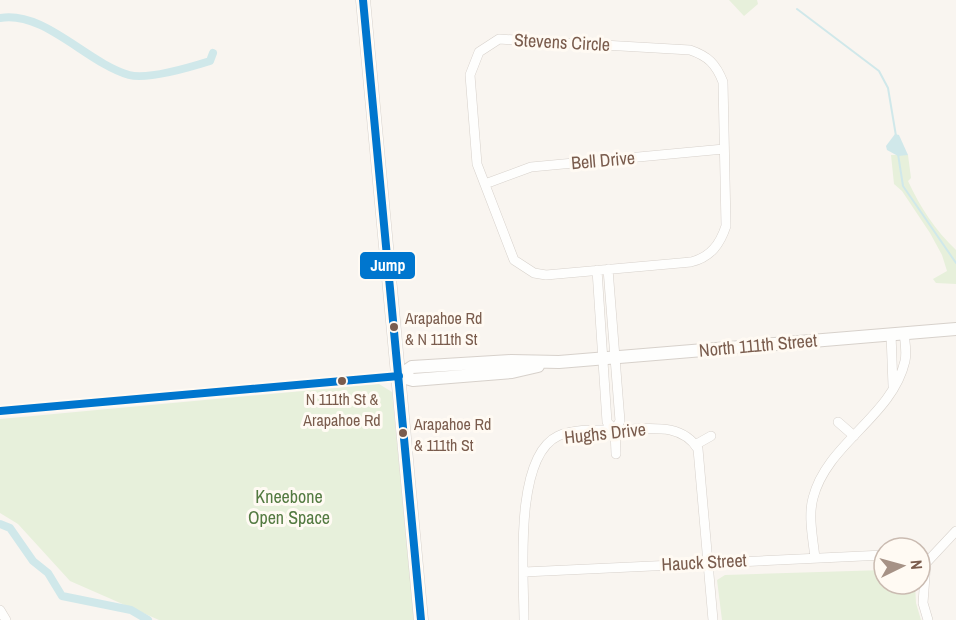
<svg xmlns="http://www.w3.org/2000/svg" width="956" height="620" font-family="'Archivo Narrow',sans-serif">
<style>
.green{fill:#e7f0db}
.water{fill:#d0e8ea}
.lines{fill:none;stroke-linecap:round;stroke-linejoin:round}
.stream{stroke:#d0e8ea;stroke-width:2}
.canal{stroke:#d0e8ea;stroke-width:8}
.minor-casing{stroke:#d7d1cb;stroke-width:10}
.tertiary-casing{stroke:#d7d1cb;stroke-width:14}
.secondary-casing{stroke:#d9d2cb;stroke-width:15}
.minor{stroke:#fefefd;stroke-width:9}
.tertiary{stroke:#fefefd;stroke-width:12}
.secondary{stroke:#fefefd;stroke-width:14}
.bus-1-casing{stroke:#fffaf3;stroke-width:12}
.bus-1{stroke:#0076ce;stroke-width:8}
.bus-dot{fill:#7a5c4d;stroke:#fffaf3;stroke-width:2}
.labels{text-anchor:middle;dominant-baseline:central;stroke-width:6;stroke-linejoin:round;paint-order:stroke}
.bus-label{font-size:16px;fill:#7a5c4d;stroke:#fffaf3;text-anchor:start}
.street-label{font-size:18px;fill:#7a5c4d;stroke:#fffaf3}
.park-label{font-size:18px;fill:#537a41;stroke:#fffaf3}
.line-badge{stroke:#fffaf3;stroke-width:2}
.badge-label{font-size:16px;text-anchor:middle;font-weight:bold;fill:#fff}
</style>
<rect width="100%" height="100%" fill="#f9f5f0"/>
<path class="green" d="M729,0H757L758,4L744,16Z
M891,155H908L911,178L908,181C920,207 935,230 956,250V284L936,283L933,279L947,271L942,255L930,233L902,191L894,184Z
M379,384L392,392L414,620H159L70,581L18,524L0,513V419Z
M884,570V584H915L916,603L921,620H722L717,580L725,575Z"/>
<path class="water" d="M895,134L899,135L908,155L898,156L887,150L886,146Z"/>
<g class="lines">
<path class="stream" d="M797,9L879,71L888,88L896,136
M898,154L903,186L956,263"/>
<path class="canal" d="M0,18C44,10 87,63 129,75C148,80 191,67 210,61L213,53
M0,524L10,528L33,561L48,573L62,596L131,610L148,620"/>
<g class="minor-casing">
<path id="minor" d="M499,39L690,50C708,56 716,64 723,82L726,226C720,244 711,257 691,262L546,275L534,273L514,260L477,164L470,75L479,52Z
M485,184L531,167L724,149
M608,269L620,421L615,430L616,454
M597,270L607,422L615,430
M891,334L893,386
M0,411L399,376
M838,422L854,436
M695,445L711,436
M815,558C813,539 808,516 813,498C827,443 892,417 905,361C907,352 905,342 904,333
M524,572L884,555
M0,610L6,620
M524,620C524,578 513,457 558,436C578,427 610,431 631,429C656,428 683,425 698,449L713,620
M928,620L923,603L926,563L956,531"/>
</g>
<g class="tertiary-casing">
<path id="tertiary" d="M399,376L412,367L511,361L559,362L956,329
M399,376L413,380L512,372L538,366"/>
</g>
<g class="secondary-casing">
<path id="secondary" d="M363,0L421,620"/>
</g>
<use href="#minor" class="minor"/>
<use href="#tertiary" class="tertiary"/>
<use href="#secondary" class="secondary"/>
<g class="bus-1-casing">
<path id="bus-1" d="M363,0L421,620
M0,411L399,376"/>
</g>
<use href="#bus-1" class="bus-1"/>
</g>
<g class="bus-dot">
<circle cx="394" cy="327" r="5"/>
<circle cx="342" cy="381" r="5"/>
<circle cx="403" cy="433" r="5"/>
</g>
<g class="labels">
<g class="bus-label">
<text x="405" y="318">Arapahoe Rd<tspan x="405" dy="21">&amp; N 111th St</tspan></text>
<text x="342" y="399" text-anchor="middle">N 111th St &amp;<tspan x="342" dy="21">Arapahoe Rd</tspan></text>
<text x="414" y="424">Arapahoe Rd<tspan x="414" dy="21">&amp; 111th St</tspan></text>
</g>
<g class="street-label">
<text transform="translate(562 42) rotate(3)">Stevens Circle</text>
<text transform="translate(603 160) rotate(-5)">Bell Drive</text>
<text transform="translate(758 345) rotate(-5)">North 111th Street</text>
<text transform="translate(605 433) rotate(-6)">Hughs Drive</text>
<text transform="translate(704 562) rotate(-3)">Hauck Street</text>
</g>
<g class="park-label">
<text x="289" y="496">Kneebone<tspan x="289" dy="21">Open Space</tspan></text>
</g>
</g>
<rect class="line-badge" x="359" y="251" width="57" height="29" rx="6" fill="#0076ce"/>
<g class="badge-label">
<text x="388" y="271">Jump</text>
</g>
<g transform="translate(902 566) rotate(85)"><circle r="28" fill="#fffaf3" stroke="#cabbb1" stroke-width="1.5"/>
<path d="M0-4.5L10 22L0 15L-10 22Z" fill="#a69286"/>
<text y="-9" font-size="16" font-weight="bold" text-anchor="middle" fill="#7a5c4d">N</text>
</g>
</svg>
